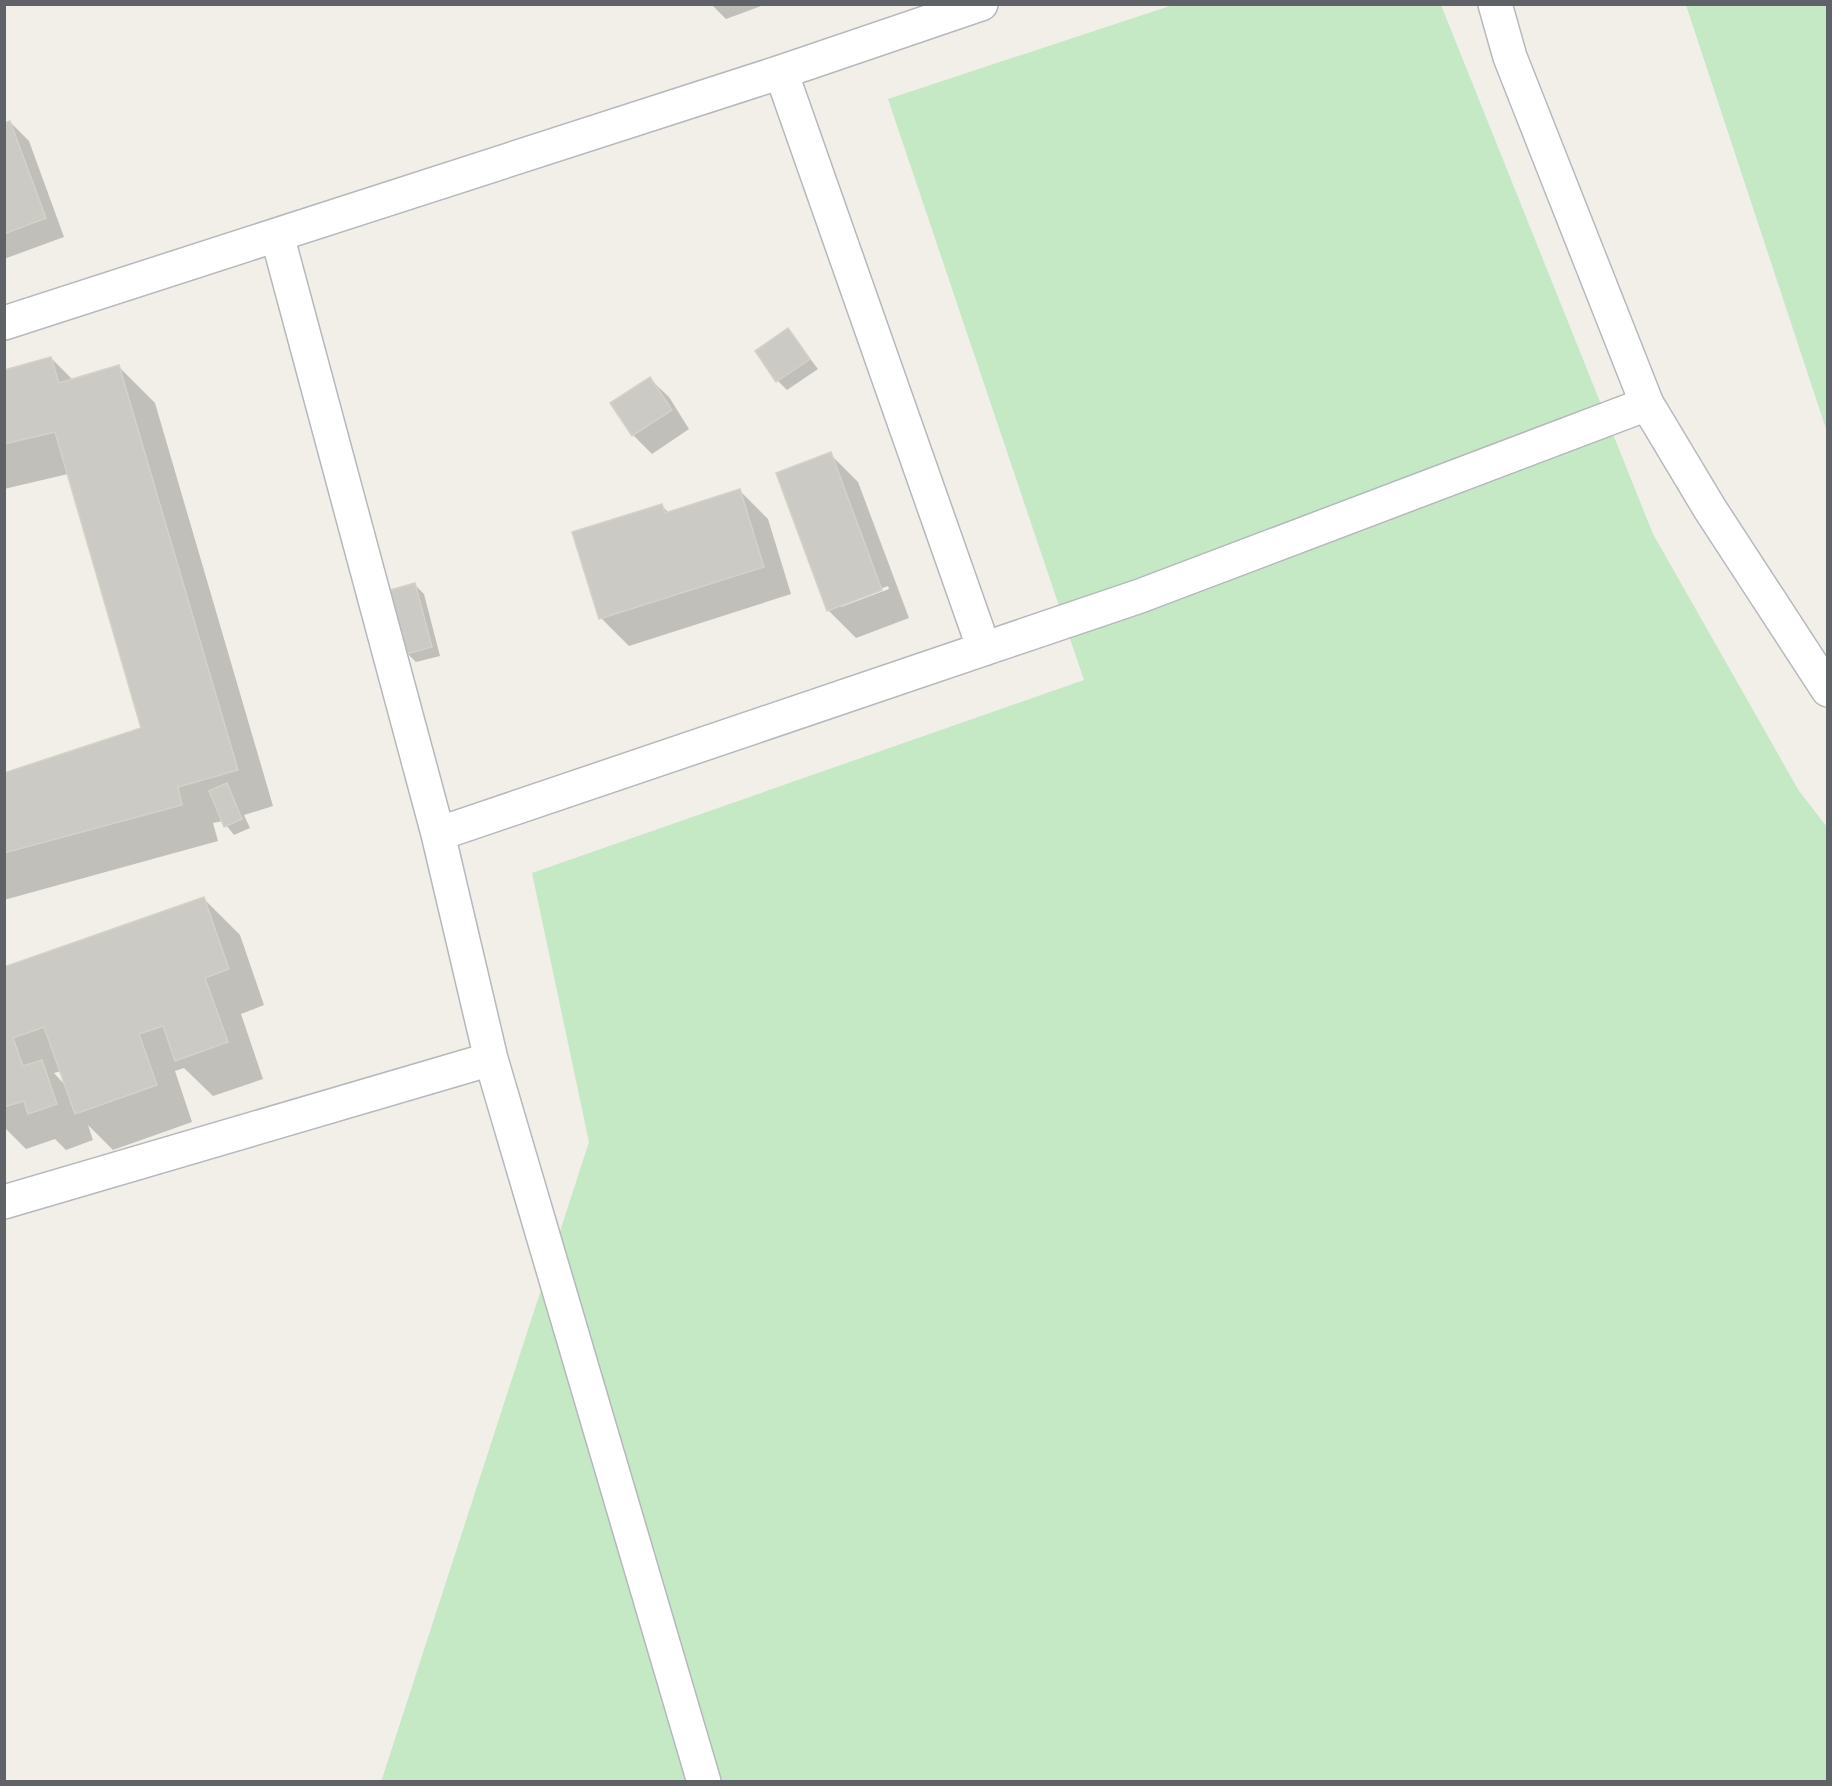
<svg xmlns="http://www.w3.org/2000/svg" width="1832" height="1786" font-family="'Source Sans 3',sans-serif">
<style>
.green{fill:#c5e8c5}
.shadow{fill:#0003;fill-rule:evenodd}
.building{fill:#cccac5;stroke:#d6d1c6;stroke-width:1.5}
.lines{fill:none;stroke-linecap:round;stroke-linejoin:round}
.street-casing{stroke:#b5b8bc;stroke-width:36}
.secondary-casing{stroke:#b6babf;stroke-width:36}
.street{stroke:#fff;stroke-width:33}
.secondary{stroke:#fff;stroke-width:33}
</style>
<rect width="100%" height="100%" fill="#f1efe8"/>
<path class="green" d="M1173,5H1441L1653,534L1799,791L1827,827V1781L381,1782L589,1142L532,873L1084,680L888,99Z
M1686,5H1827V432Z"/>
<path class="shadow" d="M711,4H767L726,19Z
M10,122L29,141L64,237L4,259V124Z
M788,330L818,369L787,390L778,381Z
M51,358L73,380L119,367L155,403L273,806L244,815L250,828L234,835L223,821L213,823L218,841L4,900V775L142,729L68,474L4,489V372Z
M650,379L669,397L689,429L652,454L633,435Z
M830,454L858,482L909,618L856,638L828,610ZM888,586L889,589L841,607V604Z
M740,491L768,519L791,594L629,646L601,618L662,506L669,513Z
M415,585L424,594L440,656L416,662L407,653Z
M204,899L240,935L264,1005L241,1014L263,1079L213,1096L184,1068L175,1071L192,1122L113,1150L88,1125L93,1140L66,1150L55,1139L26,1149L4,1127V969ZM61,1071L66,1086L54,1073Z"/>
<path class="building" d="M10,121L46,218L4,234V123Z
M788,328L810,359L776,382L755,351Z
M51,357L59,383L119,365L238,770L178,787L182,805L4,853V773L141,728L55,432L4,444V370Z
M650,377L672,410L632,436L610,403Z
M831,452L882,590L827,611L776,473Z
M740,489L764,567L599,619L572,532L662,504L665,513Z
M415,583L432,647L406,654L390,590Z
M227,783L242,819L224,827L209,791Z
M204,897L229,969L205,978L228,1042L175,1061L163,1026L139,1034L157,1085L75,1114L44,1027L13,1038L23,1066L42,1060L57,1104L28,1114L24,1101L4,1107V967Z"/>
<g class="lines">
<g class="street-casing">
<path id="street" d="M781,72L984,649
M277,235L438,834
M4,323L781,72L981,4
M491,1059L704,1782
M4,1202L491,1059L438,834L1140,596L1647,404"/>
</g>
<g class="secondary-casing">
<path id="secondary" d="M1495,4L1510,57L1647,404L1710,509L1828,690"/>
</g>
<use href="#street" class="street"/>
<use href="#secondary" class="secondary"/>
</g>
<rect width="1832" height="1786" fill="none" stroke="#5f6368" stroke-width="12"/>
</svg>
